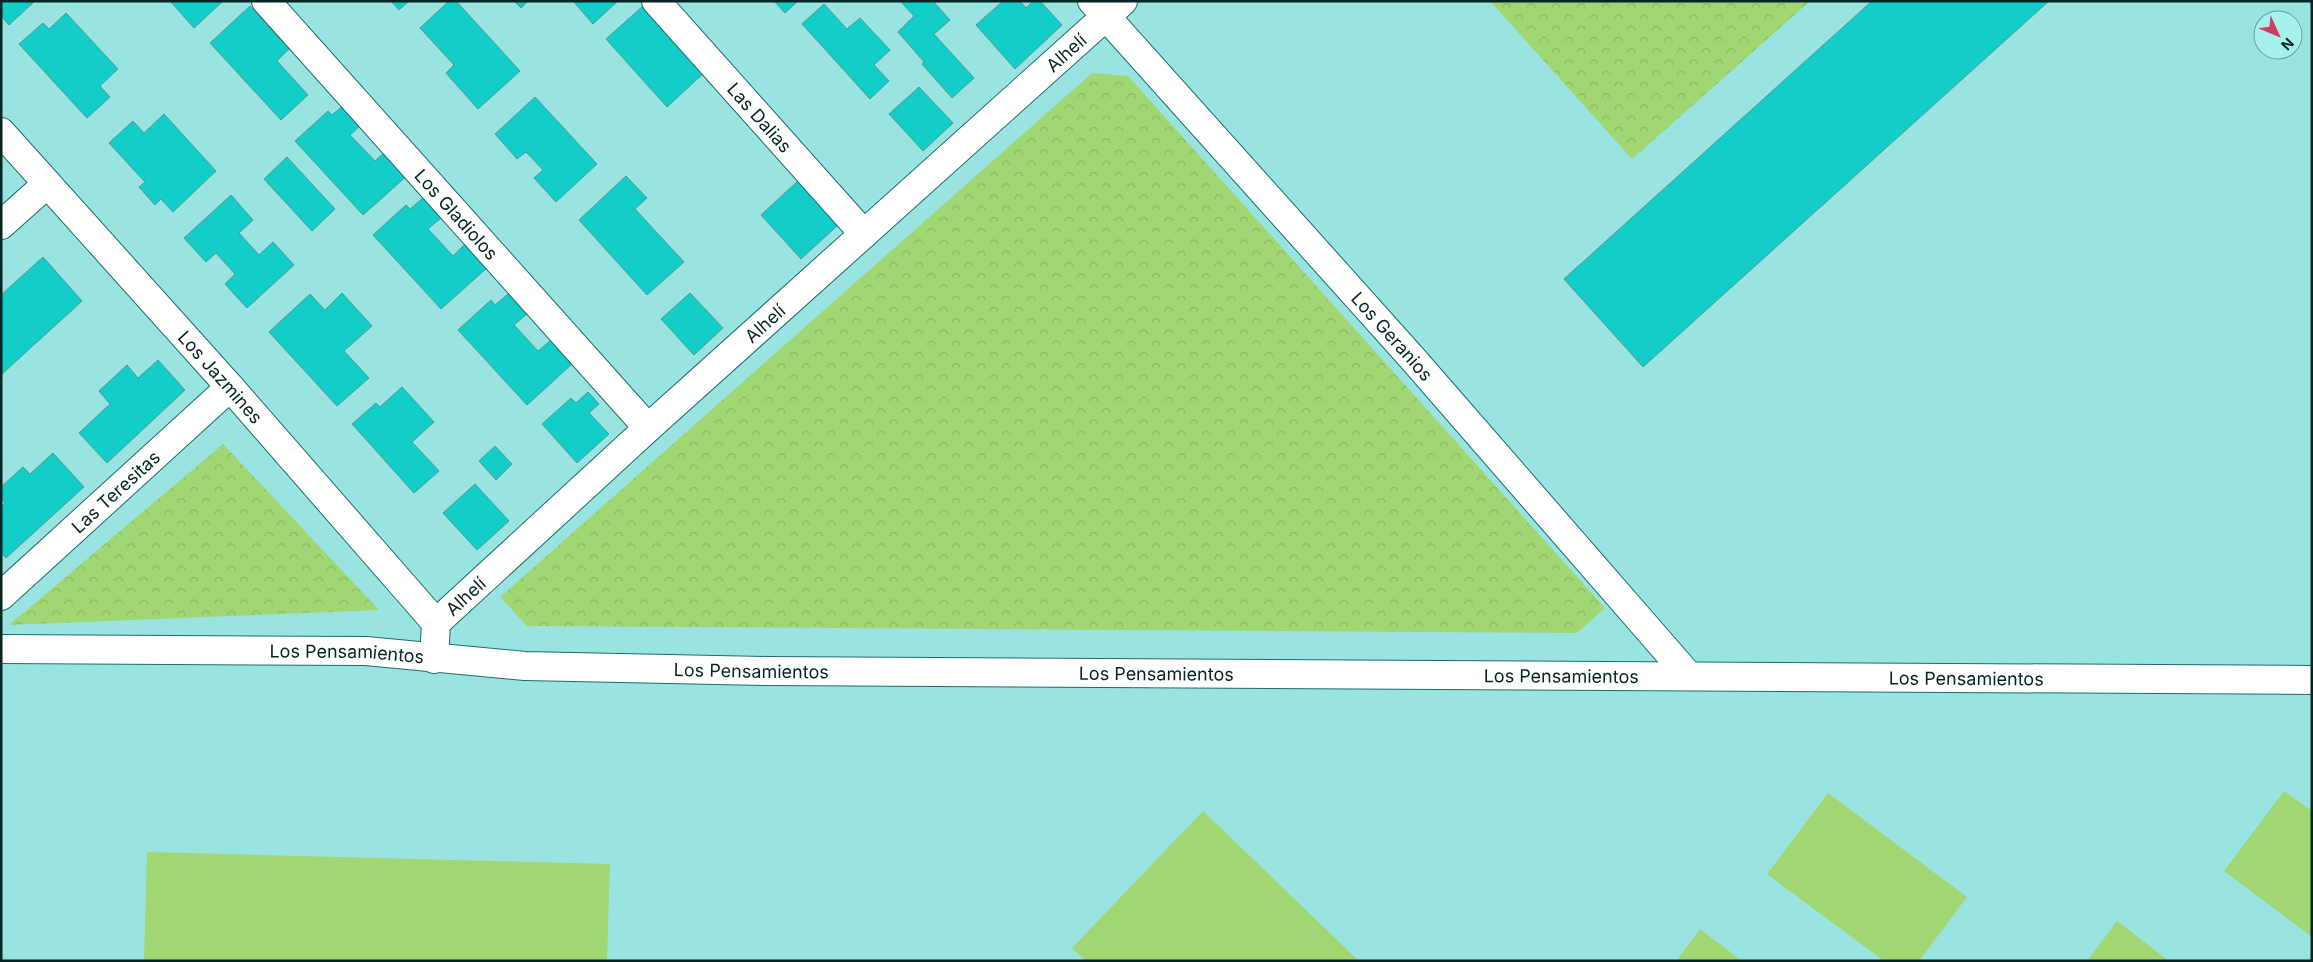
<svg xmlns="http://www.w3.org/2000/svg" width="2313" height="962" font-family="Inter,sans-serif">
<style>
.grass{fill:#a1d772}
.park{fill:url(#park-crowns)}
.building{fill:#13cdc8;stroke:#4f9a97}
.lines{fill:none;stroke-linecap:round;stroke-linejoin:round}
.street-casing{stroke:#1d6d6b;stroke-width:30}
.street{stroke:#fff;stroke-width:28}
.labels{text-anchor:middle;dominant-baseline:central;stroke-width:4.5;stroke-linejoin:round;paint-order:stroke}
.street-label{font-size:18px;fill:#052524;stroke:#a6f1ed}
</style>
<defs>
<pattern id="park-crowns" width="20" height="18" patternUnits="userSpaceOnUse" patternTransform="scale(1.25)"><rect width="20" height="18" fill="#a1d772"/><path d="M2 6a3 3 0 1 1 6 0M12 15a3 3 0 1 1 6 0" fill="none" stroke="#89b863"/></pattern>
</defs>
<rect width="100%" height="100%" fill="#99e4e0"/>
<path class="grass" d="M2284,791L2312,811V937L2224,871Z
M1828,793L1967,897L1919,961H1884L1767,874Z
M1203,811L1359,961H1086L1072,948Z
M147,852L610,864L607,961H144Z
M2117,921L2169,961H2087Z
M1700,929L1742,961H1676Z"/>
<path class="park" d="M1490,1H1810L1632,159Z
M1092,73L1128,76L1605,608L1577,633L527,626L500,597Z
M223,444L379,610L9,625Z"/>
<path class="building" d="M1,1H35L9,25L1,16Z
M170,1H223L194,28Z
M391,1H409L399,10Z
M449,1H456L520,71L478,109L446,73L454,65L420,28Z
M514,1H528L521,8Z
M573,1H618L593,24Z
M774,1H798L785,13Z
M900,1H933L950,20L934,34L974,78L952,98L922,64L924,62L898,32L914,16Z
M1003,1H1020L1026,8L1033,1H1040L1062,25L1015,69L976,25Z
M1872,1H2049L1643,367L1564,279Z
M824,4L847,29L860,18L890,50L874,65L889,81L870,99L802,24Z
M644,5L705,72L667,107L606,39Z
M250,6L289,49L277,61L308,95L281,120L210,43Z
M66,13L118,69L100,86L110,97L87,118L19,44L43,23L49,29Z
M919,87L953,123L923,151L889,114Z
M535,97L597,164L556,202L534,178L543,170L526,152L517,159L495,134Z
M345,104L363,123L350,135L375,161L387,150L409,174L363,215L295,141L328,111L332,115Z
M164,114L216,171L173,212L161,199L155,205L139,187L145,182L109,143L133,121L144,133Z
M287,157L335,209L312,231L264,179Z
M626,176L647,198L635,209L684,262L647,295L579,220Z
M798,181L838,225L801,259L761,215Z
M231,195L253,220L239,233L259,255L273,242L294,265L247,308L225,284L235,274L216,253L206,262L184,238Z
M423,198L441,218L428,229L453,256L465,244L487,268L441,309L373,235L406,205L410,209Z
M43,257L82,301L2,374L1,295Z
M342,293L372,326L344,351L369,378L337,406L269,332L310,294L325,310Z
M690,293L723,328L694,355L661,319Z
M508,294L527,314L514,325L538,351L551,340L572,364L527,405L458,330L491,300L495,305Z
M158,360L185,390L107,463L79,433L110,404L99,391L127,365L138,378Z
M402,387L434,422L412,442L439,471L414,493L352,424L376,403L380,407Z
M588,392L599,404L589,413L609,434L577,463L542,424L571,398L576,403Z
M495,446L512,464L496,480L479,461Z
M53,453L84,487L6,558L1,553V506L5,503L1,498V487L23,467L30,474Z
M475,484L509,521L477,550L443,513Z"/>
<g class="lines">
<g class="street-casing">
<g id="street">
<path id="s1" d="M266,1L648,428"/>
<path id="s2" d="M656,1L864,234"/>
<path id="s3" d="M1092,1L1413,359L1688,675"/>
<path id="s4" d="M1,132L230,387L436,623"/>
<path d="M1,225L47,184"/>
<path id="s5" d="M1,596L230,387"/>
<path id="s6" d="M1,649L366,651L525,666L768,671L2312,680"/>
<path id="s7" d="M434,659L436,623L648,428L1123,1"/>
</g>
</g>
<use href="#street" class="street"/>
</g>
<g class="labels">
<g class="street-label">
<text stroke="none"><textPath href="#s7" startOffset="886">Alhelí</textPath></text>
<text stroke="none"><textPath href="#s2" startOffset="156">Las Dalias</textPath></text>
<text stroke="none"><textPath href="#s1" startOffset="286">Los Gladiolos</textPath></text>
<text stroke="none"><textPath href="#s7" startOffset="481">Alhelí</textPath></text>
<text stroke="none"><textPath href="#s3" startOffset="450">Los Geranios</textPath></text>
<text stroke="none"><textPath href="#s4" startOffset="329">Los Jazmines</textPath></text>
<text stroke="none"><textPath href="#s5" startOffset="155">Las Teresitas</textPath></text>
<text stroke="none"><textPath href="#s7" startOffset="76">Alhelí</textPath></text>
<text stroke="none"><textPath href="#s6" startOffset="346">Los Pensamientos</textPath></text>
<text stroke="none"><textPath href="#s6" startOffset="751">Los Pensamientos</textPath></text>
<text stroke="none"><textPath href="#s6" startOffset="1156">Los Pensamientos</textPath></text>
<text stroke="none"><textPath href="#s6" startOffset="1561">Los Pensamientos</textPath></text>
<text stroke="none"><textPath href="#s6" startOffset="1966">Los Pensamientos</textPath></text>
</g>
</g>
<rect width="2313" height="962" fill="none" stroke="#052524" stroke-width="5"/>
<g transform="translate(2278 35) rotate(134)"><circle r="24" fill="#a6f1ed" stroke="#669f9d"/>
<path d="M0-4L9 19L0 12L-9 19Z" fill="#ce3e5e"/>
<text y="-8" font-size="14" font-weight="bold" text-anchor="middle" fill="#052524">N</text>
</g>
</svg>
